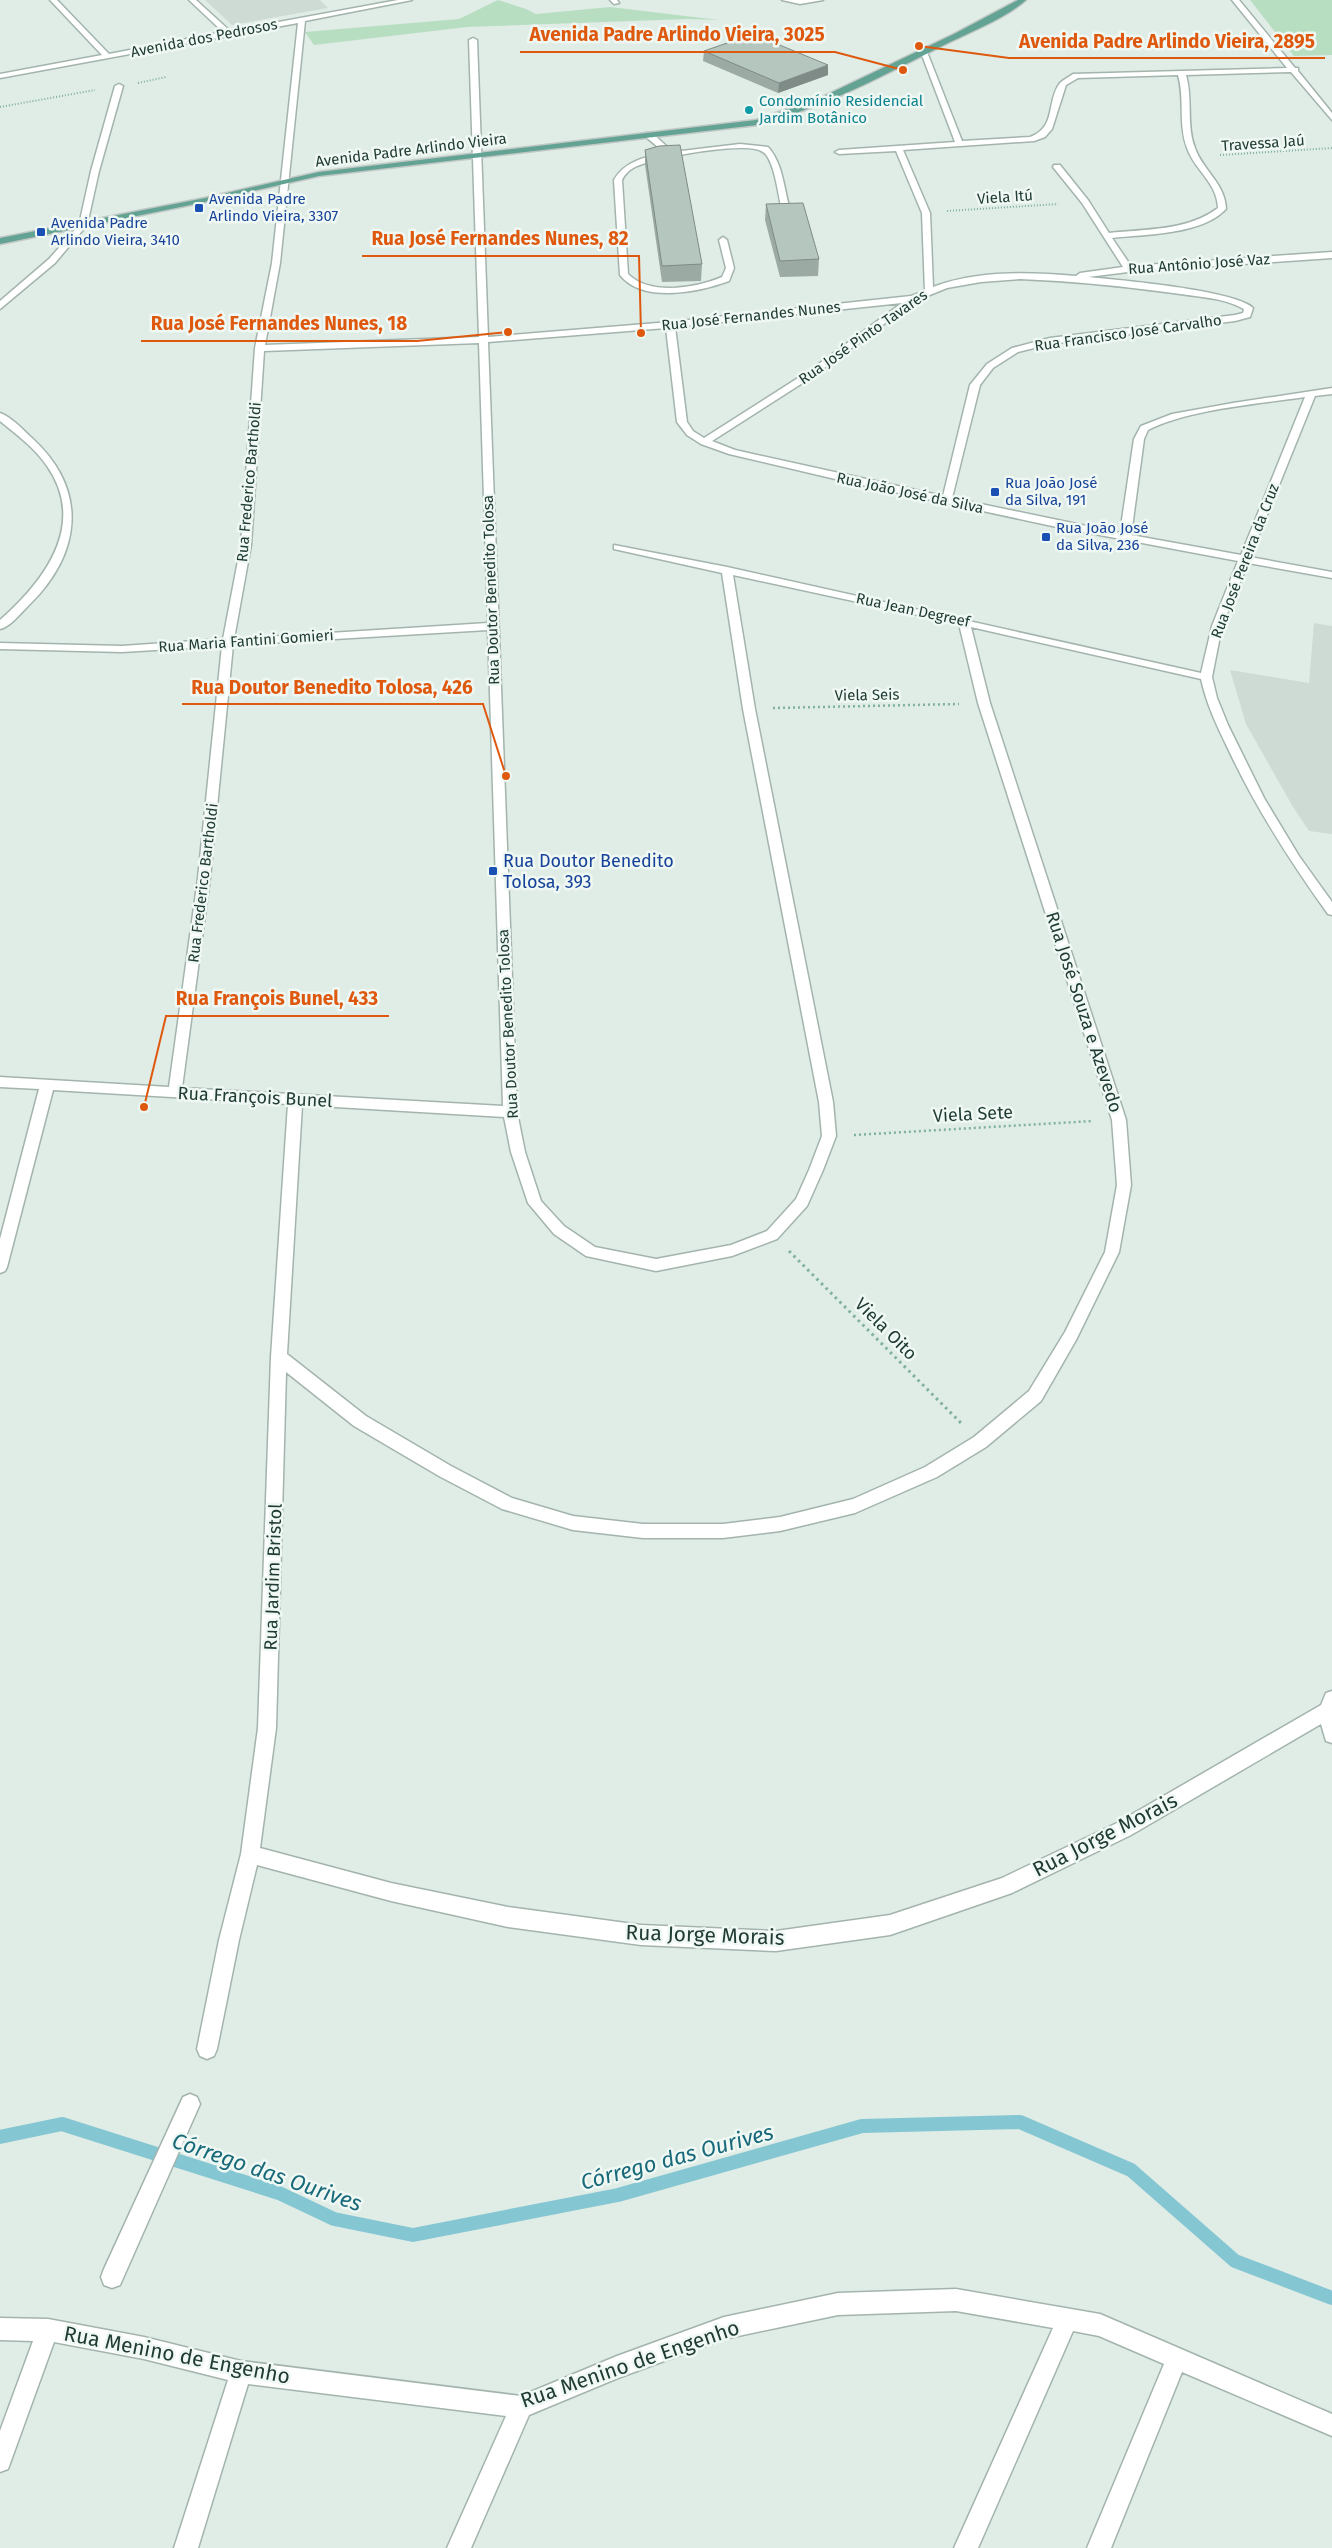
<svg xmlns="http://www.w3.org/2000/svg" width="1332" height="2548" font-family="'Fira Sans',sans-serif">
<style>
.built{fill:#cedbd5}
.green{fill:#b8dec2}
.lines{fill:none;stroke-linecap:round;stroke-linejoin:round}
.stream{stroke:#85c6d3;stroke-width:14}
.minor-casing{stroke:#a3b4ad;stroke-width:3}
.major-casing{stroke:#c1c8c6;stroke-width:3}
.path-far2{stroke:#7fb0a1;stroke-width:2;stroke-dasharray:1 2;stroke-linecap:butt}
.path-far1{stroke:#7fb0a1;stroke-width:2.5;stroke-dasharray:2 3;stroke-linecap:butt}
.path{stroke:#7fb0a1;stroke-width:3;stroke-dasharray:2.5 4;stroke-linecap:butt}
.minor{fill:#fff;fill-rule:evenodd}
.major{fill:#63a393;fill-rule:evenodd}
.wall{fill:#9caaa4}
.shaded-wall{fill:#7f8b86}
.building{fill:#b5c6bf;stroke:#7f8b86}
.culture-dot{fill:#0f9aa8;stroke:#f0f8f4;stroke-width:2}
.transit-dot{fill:#1a4fb4;stroke:#f0f8f4;stroke-width:2}
.labels{text-anchor:middle;dominant-baseline:central;stroke-width:5;stroke-linejoin:round;paint-order:stroke}
.far-street-label{font-size:15px;fill:#203c35;stroke:#f0f8f4}
.far-culture-label{font-size:15px;fill:#0d838f;stroke:#f0f8f4;text-anchor:start}
.far-transit-label{font-size:15px;fill:#164399;stroke:#f0f8f4;text-anchor:start}
.transit-label{font-size:18px;fill:#164399;stroke:#f0f8f4;text-anchor:start}
.street-label{font-size:18px;fill:#203c35;stroke:#f0f8f4}
.near-street-label{font-size:21px;fill:#203c35;stroke:#f0f8f4}
.near-water-label{font-size:22px;font-style:italic;fill:#18697a;stroke:#f0f8f4}
.leader{fill:none;stroke:#de580e;stroke-width:2}
.callout-dot{fill:#de580e;stroke:#f0f8f4;stroke-width:2}
.callout-label{font-size:19px;text-anchor:middle;font-weight:bold;fill:#de580e;stroke:#f0f8f4;stroke-width:5;stroke-linejoin:round;paint-order:stroke}
</style>
<rect width="100%" height="100%" fill="#e0ece6"/>
<path class="built" d="M205,0H320L328,8L232,25Z
M1314,623L1332,626V834L1309,831L1293,807L1246,724L1230,670L1309,683Z"/>
<path class="green" d="M498,0L526,9L536,14L610,7L719,20L687,19L467,27L314,45L305,32L459,19Z
M1250,0H1332V55L1294,56Z"/>
<g class="lines">
<path class="stream" d="M0,2137L62,2124L279,2193L334,2219L413,2235L618,2195L862,2126L1020,2122L1131,2170L1235,2261L1332,2298"/>
<g class="minor-casing">
<path id="minor" d="M50,0H57L109,54L223,32L189,0H196L230,31L398,0H412L305,21L280,263L265,345L479,337L469,40L473,38L477,40L488,337L670,322L911,296L925,291L922,213L896,151L839,154L835,152L839,150L955,142L920,50L927,52L962,141L1030,137C1057,127 1046,101 1060,83C1063,80 1069,77 1073,74L1287,68L1232,0H1239L1295,68H1298V71L1332,113V120L1291,72L1186,75C1193,99 1186,125 1195,148C1203,171 1225,183 1226,209C1202,235 1145,234 1112,238L1131,266L1332,252V258L1128,272L1088,277C1119,280 1235,290 1253,308L1250,317L1235,321L1050,344L1018,352L993,368L980,385L952,498L1120,533L1134,439L1141,426L1172,414L1233,403L1332,388V394L1315,396L1250,557L1332,572V578L1248,563L1222,626L1212,677L1217,698L1228,725L1264,798L1299,856L1332,902V915L1328,914C1292,864 1259,813 1232,757C1220,732 1207,707 1201,679L971,627L990,703L1126,1120L1131,1185L1119,1252L1076,1340L1041,1401L986,1447L937,1477L855,1513L780,1531L723,1538H643L573,1530L502,1509L439,1476L354,1426L286,1372L276,1728L260,1848L391,1883L508,1907L641,1925L776,1931L890,1915L1002,1878L1117,1823L1321,1705L1326,1693L1332,1691V1743L1326,1741L1321,1724L1131,1835L1012,1893L890,1935L776,1951L641,1945L508,1927L391,1901L257,1865L239,1940L217,2049L214,2056L207,2059L200,2056L197,2049L219,1940L241,1854L258,1728L271,1357L288,1104L53,1090L7,1267L5,1271L0,1273V1239L39,1089L0,1087V1077L169,1087L198,878L222,646L122,652L0,649V643L122,646L223,639L241,545L255,348L272,263L298,23L0,78V74L102,55ZM1178,75C1185,99 1178,124 1187,148C1195,171 1217,182 1218,208C1188,231 1145,229 1109,233L1088,200L1060,165H1054L1053,167L1082,203L1123,267L1080,273L1076,276C1030,272 977,270 933,287L930,213L903,150L1034,141L1045,137L1052,129L1066,85L1078,78ZM1020,279C1072,281 1122,286 1173,293C1198,297 1222,297 1244,309L1243,313L1235,315L1050,338L1012,348L987,364L970,385L943,496L735,450L712,441L815,375L915,301L947,288L981,282ZM902,303L809,371L704,438L693,431L687,422L675,327ZM666,328L677,422L687,435L701,444L729,454L848,482L1057,527L1238,561L1212,626L1201,673L727,567L614,545V549L722,573L743,709L819,1102L822,1136L809,1170L796,1199L767,1231L731,1245L656,1259L595,1247L564,1226L541,1201L525,1152L517,1112L488,342ZM479,343L488,623L234,639L251,545L264,351ZM1305,397L1241,555L1131,535L1144,439L1148,430C1189,409 1258,404 1305,397ZM733,575L959,624L978,703L1112,1120L1117,1185L1105,1252L1065,1332L1029,1391L974,1437L925,1467L853,1499L780,1517L723,1524H643L573,1516L512,1498L451,1466L366,1416L287,1354L302,1105L504,1117L511,1152L528,1203L554,1234L586,1256L656,1271L732,1256L777,1239L807,1206L823,1170L836,1136L833,1102L755,709ZM488,630L503,1106L182,1088L210,878L233,645Z
M610,0H617L619,3L614,4Z
M782,0H823L800,4Z
M119,84L123,86L99,171L87,225L55,263L0,309V301L49,259L79,225L91,171L115,86Z
M646,133H652L673,152L740,144L768,147C782,162 784,187 789,206L785,208L781,206C778,193 774,159 763,152C748,140 652,158 635,167C629,170 625,174 622,180L628,274C650,296 696,288 722,277L726,268L719,240L723,237L727,240L734,268L729,281C699,292 643,304 620,275L614,180C625,161 645,157 665,153L646,137Z
M0,413C12,417 24,431 33,439C89,491 81,554 29,605C21,613 10,627 0,629V620C44,581 88,525 47,466C35,448 16,434 0,421Z
M190,2094L197,2097L200,2104L120,2285L112,2288L104,2285L101,2277L104,2269L183,2097Z
M956,2289L1100,2314L1332,2414V2436L1182,2372L1111,2548H1087L1164,2364L1099,2336L1073,2331L978,2548H954L1053,2328L956,2311L838,2315L724,2339L618,2378L529,2415L471,2548H447L506,2416L248,2384L198,2548H174L228,2380L144,2359L54,2342L8,2469L0,2472V2431L33,2341L0,2340V2318L48,2319L144,2337L241,2361L521,2396L617,2356L724,2317L838,2293Z"/>
</g>
<g class="major-casing">
<path id="major" d="M1018,0H1026C1007,17 973,31 950,42C888,73 824,108 757,125L319,176L205,202L0,244V238L205,198L319,172L756,120L822,97L954,34Z"/>
</g>
<path class="path-far2" d="M138,83L166,77
M0,107L95,90
M1220,155L1332,148
M947,211L1058,204"/>
<path class="path-far1" d="M773,708L959,704
M854,1135L1093,1121"/>
<path class="path" d="M789,1251L961,1423"/>
<use href="#minor" class="minor"/>
<use href="#major" class="major"/>
</g>
<path class="wall" d="M704,51L828,75L778,93L703,61Z
M645,150L702,264L701,281L662,282L645,165Z
M766,204L819,259L818,276L780,277L765,220Z"/>
<path class="shaded-wall" d="M828,65V75L778,93L779,83Z"/>
<path class="building" d="M753,34L828,65L779,83L704,51Z
M680,145L702,264L662,266L645,150L659,146Z
M803,203L819,259L780,261L766,204Z"/>
<circle class="culture-dot" cx="749" cy="110" r="5"/>
<g class="transit-dot">
<rect x="194" y="203" width="10" height="10" rx="2.5"/>
<rect x="36" y="227" width="10" height="10" rx="2.5"/>
<rect x="990" y="487" width="10" height="10" rx="2.5"/>
<rect x="1041" y="532" width="10" height="10" rx="2.5"/>
<rect x="488" y="866" width="10" height="10" rx="2.5"/>
</g>
<g class="labels">
<g class="far-street-label">
<text transform="translate(204 38) rotate(-11)">Avenida dos Pedrosos</text>
<text transform="translate(1263 143) rotate(-4)">Travessa Jaú</text>
<text transform="translate(411 150) rotate(-7)">Avenida Padre Arlindo Vieira</text>
<text transform="translate(1005 197) rotate(-4)">Viela Itú</text>
<text transform="translate(1199 264) rotate(-4)">Rua Antônio José Vaz</text>
<text transform="translate(751 316) rotate(-6)">Rua José Fernandes Nunes</text>
<text transform="translate(1128 333) rotate(-8)">Rua Francisco José Carvalho</text>
<text transform="translate(863 337) rotate(-35)">Rua José Pinto Tavares</text>
<text transform="translate(249 482) rotate(-85)">Rua Frederico Bartholdi</text>
<text transform="translate(910 493) rotate(12)">Rua João José da Silva</text>
<text transform="translate(1245 561) rotate(-69)">Rua José Pereira da Cruz</text>
<text transform="translate(491 590) rotate(-92)">Rua Doutor Benedito Tolosa</text>
<text transform="translate(913 610) rotate(12)">Rua Jean Degreef</text>
<text transform="translate(246 641) rotate(-4)">Rua Maria Fantini Gomieri</text>
<text transform="translate(867 695) rotate(-1)">Viela Seis</text>
<text transform="translate(203 883) rotate(-83)">Rua Frederico Bartholdi</text>
<text transform="translate(508 1024) rotate(-93)">Rua Doutor Benedito Tolosa</text>
</g>
<g class="far-culture-label">
<text x="759" y="101">Condomínio Residencial<tspan x="759" dy="17">Jardim Botânico</tspan></text>
</g>
<g class="far-transit-label">
<text x="209" y="199">Avenida Padre<tspan x="209" dy="17">Arlindo Vieira, 3307</tspan></text>
<text x="51" y="223">Avenida Padre<tspan x="51" dy="17">Arlindo Vieira, 3410</tspan></text>
<text x="1005" y="483">Rua João José<tspan x="1005" dy="17">da Silva, 191</tspan></text>
<text x="1056" y="528">Rua João José<tspan x="1056" dy="17">da Silva, 236</tspan></text>
</g>
<g class="transit-label">
<text x="503" y="861">Rua Doutor Benedito<tspan x="503" dy="21">Tolosa, 393</tspan></text>
</g>
<g class="street-label">
<text transform="translate(1084 1012) rotate(72)">Rua José Souza e Azevedo</text>
<text transform="translate(255 1097) rotate(3)">Rua François Bunel</text>
<text transform="translate(973 1114) rotate(-3)">Viela Sete</text>
<text transform="translate(886 1329) rotate(45)">Viela Oito</text>
<text transform="translate(273 1577) rotate(-88)">Rua Jardim Bristol</text>
</g>
<g class="near-street-label">
<text transform="translate(1105 1835) rotate(-27)">Rua Jorge Morais</text>
<text transform="translate(705 1935) rotate(2)">Rua Jorge Morais</text>
<text transform="translate(177 2355) rotate(11)">Rua Menino de Engenho</text>
<text transform="translate(630 2364) rotate(-19)">Rua Menino de Engenho</text>
</g>
<g class="near-water-label">
<text transform="translate(677 2157) rotate(-15)">Córrego das Ourives</text>
<text transform="translate(267 2172) rotate(19)">Córrego das Ourives</text>
</g>
</g>
<path class="leader" d="M903 70L835 52H520M919 46L1009 58H1325M641 333L639 256H362M508 332L417 341H141M506 776L483 704H182M144 1107L166 1016H389"/>
<g class="callout-dot">
<circle cx="903" cy="70" r="5"/>
<circle cx="919" cy="46" r="5"/>
<circle cx="641" cy="333" r="5"/>
<circle cx="508" cy="332" r="5"/>
<circle cx="506" cy="776" r="5"/>
<circle cx="144" cy="1107" r="5"/>
</g>
<g class="callout-label">
<text x="677" y="41">Avenida Padre Arlindo Vieira, 3025</text>
<text x="1167" y="48">Avenida Padre Arlindo Vieira, 2895</text>
<text x="500" y="245">Rua José Fernandes Nunes, 82</text>
<text x="279" y="330">Rua José Fernandes Nunes, 18</text>
<text x="332" y="694">Rua Doutor Benedito Tolosa, 426</text>
<text x="277" y="1005">Rua François Bunel, 433</text>
</g>
</svg>
